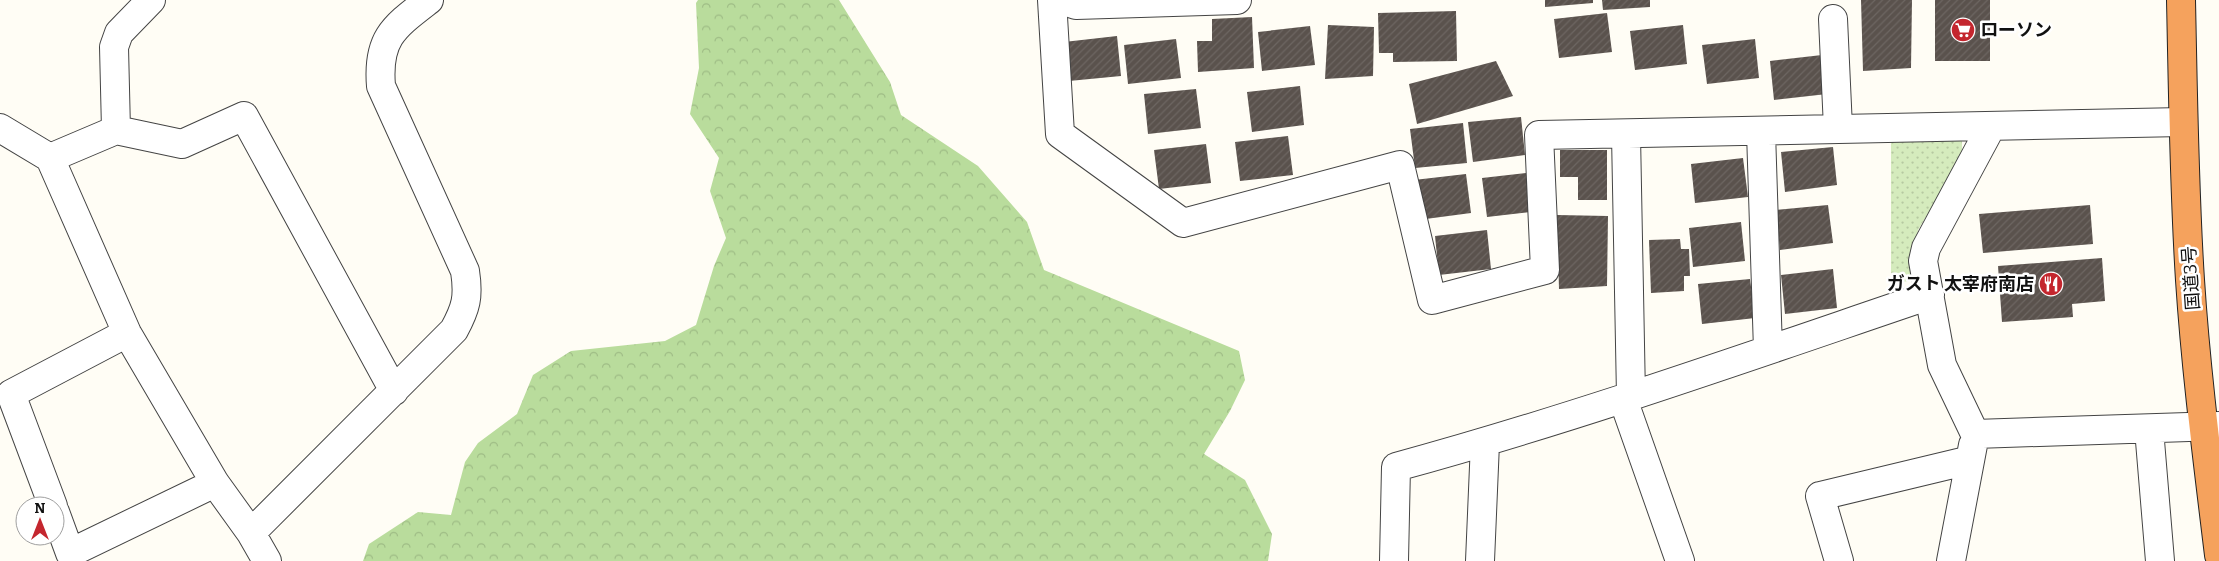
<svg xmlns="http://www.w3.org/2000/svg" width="2219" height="561" font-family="Bitter,'Noto Sans JP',serif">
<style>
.forest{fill:url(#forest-crowns)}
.park{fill:url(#park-dots)}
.building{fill:url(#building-hatch)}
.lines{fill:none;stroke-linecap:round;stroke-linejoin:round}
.minor-casing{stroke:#444;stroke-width:30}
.highway-casing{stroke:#222;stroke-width:30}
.minor{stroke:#fff;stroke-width:28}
.highway{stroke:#f5a25d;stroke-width:28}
.labels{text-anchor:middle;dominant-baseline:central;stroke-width:5;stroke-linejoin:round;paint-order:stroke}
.poi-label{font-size:18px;font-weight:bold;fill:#111;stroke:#fff;text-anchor:start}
.street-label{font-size:18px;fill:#111;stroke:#fff}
</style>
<defs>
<pattern id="forest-crowns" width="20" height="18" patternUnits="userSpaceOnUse" patternTransform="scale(1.25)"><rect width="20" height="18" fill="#b9dc9c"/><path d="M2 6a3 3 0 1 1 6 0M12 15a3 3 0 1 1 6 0" fill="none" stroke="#9ebc85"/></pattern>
<pattern id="park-dots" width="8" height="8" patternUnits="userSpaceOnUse" patternTransform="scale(1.25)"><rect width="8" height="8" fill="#d5ebbd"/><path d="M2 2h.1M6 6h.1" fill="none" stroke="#b6c8a1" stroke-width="1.8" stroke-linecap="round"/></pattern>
<pattern id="building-hatch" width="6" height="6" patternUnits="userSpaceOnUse" patternTransform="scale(1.25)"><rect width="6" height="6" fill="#5a524d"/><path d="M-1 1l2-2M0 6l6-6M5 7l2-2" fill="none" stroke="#6d6662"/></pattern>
</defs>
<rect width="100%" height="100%" fill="#fffdf5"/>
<path class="forest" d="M698,0H839L890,82L901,115L978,166L1027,222L1044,270L1239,351L1245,380L1230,411L1204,454L1245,480L1272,534L1268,561H363L369,544L418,512L451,515L465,462L478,443L517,414L533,375L571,351L665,341L696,325L714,266L726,238L710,191L719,158L690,114L699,68L696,3Z"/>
<path class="park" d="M1962,136V158L1918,230L1910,281L1891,283V137Z"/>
<path class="building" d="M1545,0H1593V3L1545,7Z
M1602,0H1650V7L1603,10Z
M1861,0H1912L1911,68L1863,71Z
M1935,0H1990V61H1935Z
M1456,11L1457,61L1393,62V53H1379L1378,13Z
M1607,13L1612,52L1559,58L1554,19Z
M1252,17L1254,68L1198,72L1197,41H1212V19Z
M1328,25L1374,27L1373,76L1325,79Z
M1683,25L1687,64L1635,70L1630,31Z
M1310,26L1315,65L1262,71L1258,32Z
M1117,36L1121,76L1069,81L1064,42Z
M1176,39L1181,78L1128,84L1124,45Z
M1755,39L1759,78L1707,84L1702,45Z
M1822,55L1827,94L1774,100L1770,61Z
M1496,61L1513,96L1417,124L1409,84Z
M1300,86L1304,125L1252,132L1247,92Z
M1196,89L1201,128L1148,134L1144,94Z
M1521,117L1525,155L1473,162L1468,122Z
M1463,123L1467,163L1415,168L1410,129Z
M1288,136L1293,175L1240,181L1235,142Z
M1206,144L1211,183L1159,189L1154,150Z
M1833,147L1837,185L1785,192L1781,152Z
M1560,150H1607V200H1578V177H1560Z
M1743,158L1748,197L1695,203L1691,164Z
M1535,172L1539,211L1487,217L1482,178Z
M1466,174L1471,213L1418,220L1414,180Z
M1828,205L1833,243L1780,250L1776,210Z
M2090,205L2093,244L1983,253L1979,214Z
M1557,215L1608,216L1607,286L1559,289Z
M1741,222L1745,261L1693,267L1689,228Z
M1487,230L1491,269L1439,275L1435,236Z
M1680,239L1681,249H1689L1690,276H1684V291L1651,293L1649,240Z
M2102,258L2105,301L2072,304L2073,317L2002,322L1998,266Z
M1833,269L1837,308L1785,314L1781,275Z
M1750,279L1755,318L1702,324L1698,284Z"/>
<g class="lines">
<g class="minor-casing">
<path id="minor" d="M1052,0L1060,134L1183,223L1400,165L1432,300L1545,270L1539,135L2183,122
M1061,0L1076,5L1237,0
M1833,19L1838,128
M1991,127L1926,248L1923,261L1942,365L1975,434L2219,426
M0,128L50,158L127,333L215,483L251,533L267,561
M116,130L182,144L244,116L394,391
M1761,132L1768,350
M1626,135L1631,396
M50,158L116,130L114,47L119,33L151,0
M1623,399L1680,561
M2149,429L2160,561
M53,506L11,394L127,333
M55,512L70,553L215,483
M251,533L454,330C466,308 469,297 465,271L381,86C377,38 394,27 429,0
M1394,561L1396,467C1576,418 1753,355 1930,295
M1480,561L1485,443
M1839,561L1820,496L1970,460
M1951,561L1973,445"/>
</g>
<g class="highway-casing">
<path id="highway" d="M2181,0C2183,93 2184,187 2190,280C2196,372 2208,464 2219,555"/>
</g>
<use href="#minor" class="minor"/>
<use href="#highway" class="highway"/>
</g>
<defs>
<g id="supermarket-disc" transform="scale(1.25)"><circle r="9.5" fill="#c4262e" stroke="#fff"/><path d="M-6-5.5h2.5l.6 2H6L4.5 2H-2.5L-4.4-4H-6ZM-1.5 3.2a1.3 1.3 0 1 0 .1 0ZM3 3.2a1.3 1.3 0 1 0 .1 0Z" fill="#fff"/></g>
<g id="restaurant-disc" transform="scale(1.25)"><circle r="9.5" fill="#c4262e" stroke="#fff"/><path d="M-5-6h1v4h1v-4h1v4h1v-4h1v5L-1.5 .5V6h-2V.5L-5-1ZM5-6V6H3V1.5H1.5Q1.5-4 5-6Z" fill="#fff"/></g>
</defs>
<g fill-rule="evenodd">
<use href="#supermarket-disc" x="1963" y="30"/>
<use href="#restaurant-disc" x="2051" y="284"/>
</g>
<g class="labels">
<g class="poi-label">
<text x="1980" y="30">ローソン</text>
<text x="2034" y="284" text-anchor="end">ガスト 太宰府南店</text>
</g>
<g class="street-label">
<text transform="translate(2191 278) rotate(-94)">国道3号</text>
</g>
</g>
<g transform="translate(40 521)"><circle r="24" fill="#ffffff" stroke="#a0a0a0"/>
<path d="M0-4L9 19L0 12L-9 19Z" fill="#c4262e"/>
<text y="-8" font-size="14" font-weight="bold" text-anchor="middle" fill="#111111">N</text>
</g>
</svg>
